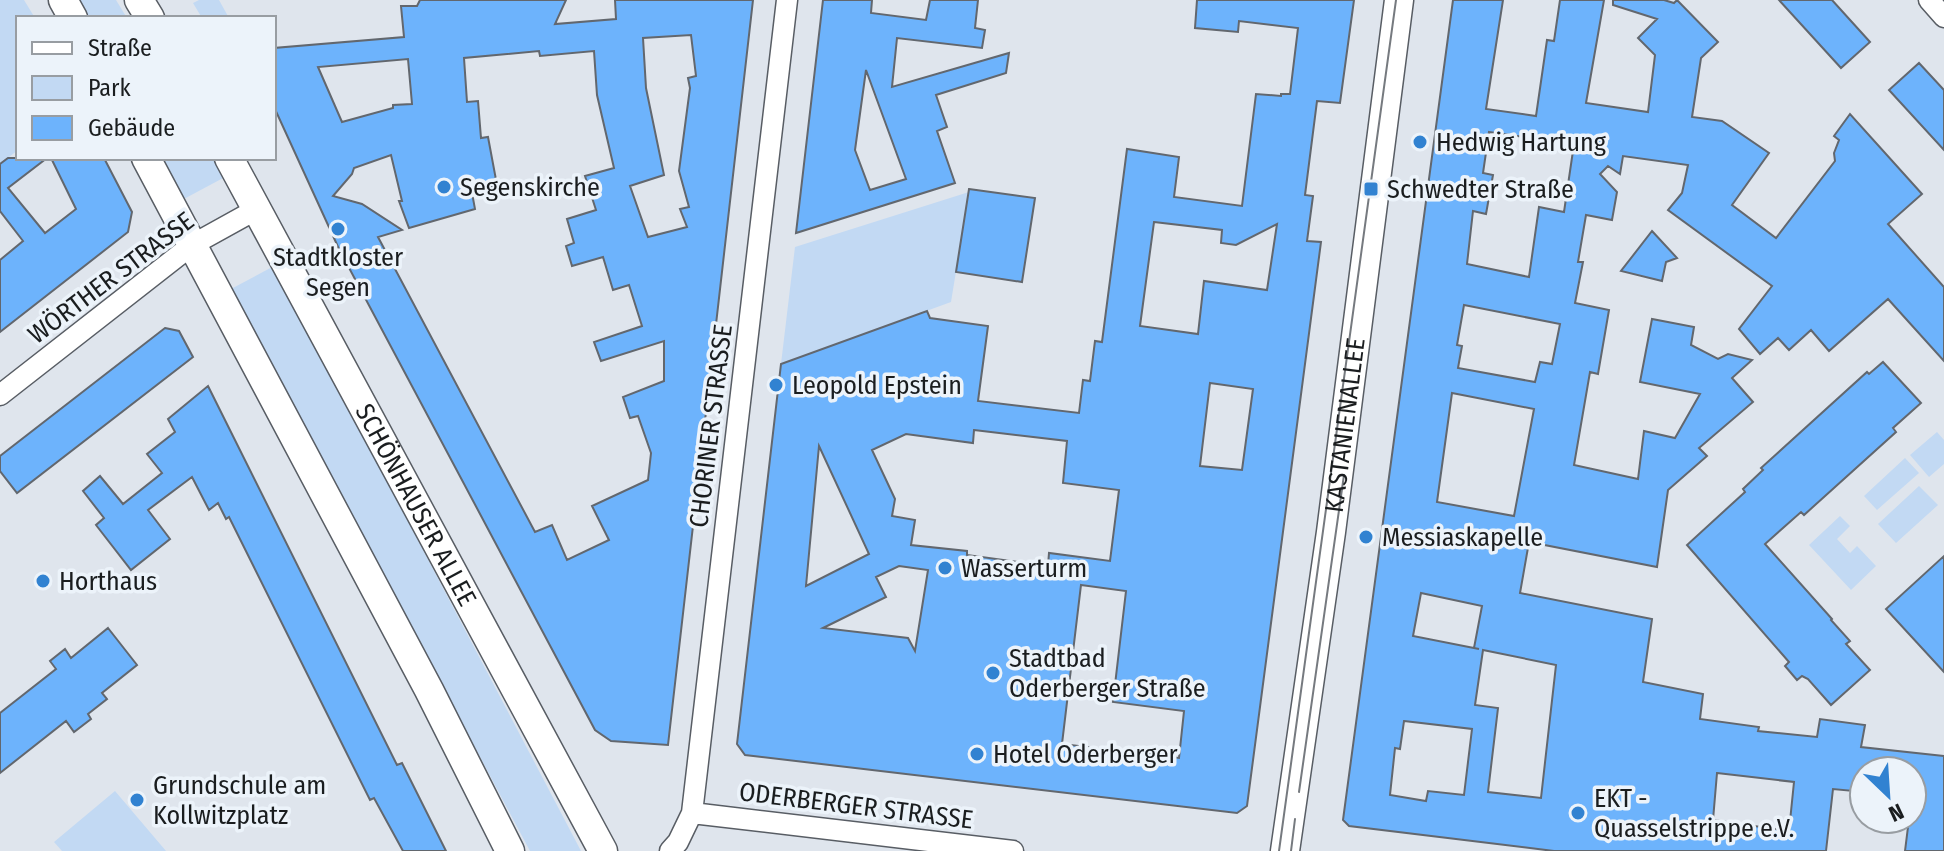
<svg xmlns="http://www.w3.org/2000/svg" width="1944" height="851" font-family="'Fira Sans Condensed',sans-serif">
<style>
.green{fill:#c2d9f3}
.building{fill:#6db3fc;stroke:#62676e;stroke-width:2;fill-rule:evenodd}
.lines{fill:none;stroke-linecap:round;stroke-linejoin:round}
.street-casing{stroke:#585d64;stroke-width:23}
.secondary-casing{stroke:#585d64;stroke-width:31}
.street{stroke:#fff;stroke-width:20}
.secondary{stroke:#fff;stroke-width:28}
.tram{stroke:#767a7f;stroke-width:2}
.poi-dot{fill:#3182d1;stroke:#ecf3fa;stroke-width:3}
.labels{text-anchor:middle;dominant-baseline:central;stroke-width:7;stroke-linejoin:round;paint-order:stroke}
.poi-label{font-size:26px;fill:#1a1d1f;stroke:#ecf3fa;text-anchor:start}
.street-label{font-size:26px;fill:#1a1d1f;stroke:#ecf3fa}
</style>
<rect width="100%" height="100%" fill="#dfe5ed"/>
<path class="green" d="M0,0H24L35,18H18V150L0,164Z
M77,0H116L127,18H87Z
M199,0H219L229,18H202L193,3Z
M160,158H213L225,177L182,200Z
M969,192L951,302L781,364L795,247Z
M274,266L581,851H530L231,289Z
M1937,432L1944,440V464L1929,477L1910,455Z
M1905,458L1919,473L1877,510L1864,496Z
M1919,486L1938,505L1896,543L1878,524Z
M1840,516L1850,526L1837,539L1850,553L1857,546L1876,566L1851,590L1809,545Z
M115,791L166,851H62L54,842Z"/>
<path class="building" d="M420,0H566L555,24L616,19L615,0H753L668,745L611,741L595,730L339,249L274,107V48L404,37L401,6H417ZM691,35L696,76L688,78L690,88L679,171L689,207L680,209L687,227L648,237L630,186L664,175L646,88L643,38ZM539,51L540,56L594,51L597,95L614,168L585,176L596,210L567,219L574,243L566,246L572,266L603,257L613,290L629,285L642,326L594,342L601,361L664,341V381L623,397L630,418L638,416L651,453L648,480L592,506L609,540L567,560L552,525L535,532L378,237L402,230L362,204L333,196L352,174L354,168L391,155L402,201H399L409,228L475,209L472,193L497,185L488,137L481,138L478,101L467,102L464,58ZM408,59L412,104L393,105V108L342,122L318,67Z
M823,0H872L871,13L926,20L930,0H978L975,28L985,30L982,48L897,38L892,87L1009,53L1006,73L936,95L947,127L937,131L955,183L796,233ZM866,70L906,179L870,190L855,150Z
M1197,0H1354L1340,103L1317,101L1305,195L1313,196L1307,241L1321,242L1247,806L1237,813L745,755L737,744L781,364L927,311L930,318L988,326L978,401L1079,413L1083,380L1090,381L1095,341L1102,342L1127,149L1179,157L1174,197L1242,206L1256,94L1281,96V94H1290L1298,28L1239,21L1238,32L1195,28ZM1154,222L1222,230L1221,243L1236,245L1277,224L1267,290L1204,281L1198,334L1140,326ZM1210,383L1253,389L1242,470L1200,466ZM974,430L1067,441L1063,483L1119,490L1110,561L1049,553L1048,566L967,555V551L911,545L915,520L892,516L895,499L872,450L906,434L973,443ZM819,446L869,554L806,586ZM899,566L928,570L915,651L908,638L823,628L886,597L876,577ZM1081,585L1126,591L1113,702L1184,711L1179,758L1062,744Z
M1453,0H1503L1486,109L1536,116L1547,40L1554,41L1560,0H1604L1586,103L1648,112L1655,55L1638,38L1657,19L1613,5V0H1664L1674,3L1677,0L1718,42L1701,58L1692,117L1722,121L1769,153L1732,205L1776,238L1835,161L1834,153L1839,140L1834,136L1850,114L1922,194L1888,224L1944,287V361L1888,299L1829,351L1811,330L1789,350L1778,338L1760,354L1739,329L1772,286L1668,210L1682,193L1688,165L1623,156L1620,174L1608,166L1600,174L1617,192L1612,220L1586,215L1578,262H1583L1575,303L1609,310L1598,374L1590,372L1574,465L1638,479L1644,431L1675,438L1700,394L1640,382L1652,319L1694,327L1691,345L1718,359L1728,354L1752,360L1732,378L1753,402L1699,448L1707,456L1668,490L1657,567L1529,542L1520,593L1652,619L1643,682L1703,694L1700,719L1759,727L1758,731L1817,737L1820,719L1865,725L1861,747L1944,756V851H1905L1909,819H1912V771H1864V792L1833,789L1826,851H1554L1349,826L1343,820ZM1489,132L1574,144L1564,212L1539,207L1529,277L1467,264L1473,211L1486,214L1493,175L1483,173ZM1464,305L1560,324L1552,364L1540,362L1535,382L1458,368L1462,346L1457,345ZM1452,393L1534,409L1514,516L1437,502ZM1421,593L1482,606L1474,648L1479,649L1413,636ZM1483,650L1556,665L1541,798L1488,792L1498,708L1475,705ZM1404,721L1472,729L1464,795L1428,791L1426,801L1390,795L1395,748L1400,749ZM1717,773L1794,782L1789,831L1713,820Z
M1779,0H1832L1870,42L1841,68Z
M1919,63L1944,90V150L1889,90Z
M8,158H47L8,188L45,233L76,209L51,158H104L132,212L128,232L0,332V260L23,241L0,211V164Z
M969,189L1035,198L1022,282L956,272Z
M1652,231L1677,258L1666,262L1662,281L1621,271Z
M165,328L179,331L193,357L17,493L0,471V456Z
M1883,362L1921,403L1893,428L1896,432L1804,515L1801,512L1765,544L1832,619L1831,620L1850,641L1846,644L1870,670L1831,705L1808,679L1802,676L1797,680L1785,666L1789,662L1687,545L1745,492L1743,489L1763,470L1761,468L1867,372L1869,374Z
M208,386L397,765L402,763L446,851H403L374,798L370,800L229,517L226,519L218,503L209,510L192,477L148,510L170,539L131,570L96,525L104,518L83,491L100,476L123,504L162,473L147,454L175,432L168,419Z
M1944,556V672L1886,609Z
M108,628L137,665L102,693L107,699L88,714L91,719L74,732L66,721L0,773V713L56,669L50,661L65,649L71,658Z"/>
<g class="lines">
<g class="street-casing">
<path id="street" d="M1929,0L1944,17
M0,395L192,245L257,209
M692,813L1013,851
M670,851L678,842L692,813L787,0"/>
</g>
<g class="secondary-casing">
<g id="secondary">
<path d="M63,0L73,18"/>
<path d="M139,0L150,18"/>
<path d="M146,158L429,690L510,851"/>
<path id="s1" d="M229,158L603,851"/>
<path id="s2" d="M1285,851L1331,532L1399,0"/>
</g>
</g>
<use href="#street" class="street"/>
<use href="#secondary" class="secondary"/>
<path class="tram" d="M1299,792L1344,475
M1279,851L1396,0
M1291,851L1295,819"/>
</g>
<g class="poi-dot">
<circle cx="1420" cy="142" r="8"/>
<circle cx="444" cy="187" r="8"/>
<rect x="1363" y="181" width="16" height="16" rx="4"/>
<circle cx="338" cy="229" r="8"/>
<circle cx="776" cy="385" r="8"/>
<circle cx="1366" cy="537" r="8"/>
<circle cx="945" cy="568" r="8"/>
<circle cx="43" cy="581" r="8"/>
<circle cx="993" cy="673" r="8"/>
<circle cx="977" cy="754" r="8"/>
<circle cx="137" cy="800" r="8"/>
<circle cx="1578" cy="813" r="8"/>
</g>
<g class="labels">
<g class="poi-label">
<text x="1436" y="142">Hedwig Hartung</text>
<text x="460" y="187">Segenskirche</text>
<text x="1387" y="189">Schwedter Straße</text>
<text x="338" y="257" text-anchor="middle">Stadtkloster<tspan x="338" dy="30">Segen</tspan></text>
<text x="792" y="385">Leopold Epstein</text>
<text x="1382" y="537">Messiaskapelle</text>
<text x="961" y="568">Wasserturm</text>
<text x="59" y="581">Horthaus</text>
<text x="1009" y="658">Stadtbad<tspan x="1009" dy="30">Oderberger Straße</tspan></text>
<text x="993" y="754">Hotel Oderberger</text>
<text x="153" y="785">Grundschule am<tspan x="153" dy="30">Kollwitzplatz</tspan></text>
<text x="1594" y="798">EKT -<tspan x="1594" dy="30">Quasselstrippe e.V.</tspan></text>
</g>
<g class="street-label">
<text transform="translate(111 278) rotate(-37)">WÖRTHER STRASSE</text>
<text transform="translate(711 426) rotate(-83)">CHORINER STRASSE</text>
<text stroke="none"><textPath href="#s2" startOffset="430">KASTANIENALLEE</textPath></text>
<text stroke="none"><textPath href="#s1" startOffset="394">SCHÖNHAUSER ALLEE</textPath></text>
<text transform="translate(856 806) rotate(7)">ODERBERGER STRASSE</text>
</g>
</g>
<rect x="16" y="16" width="260" height="144" fill="#ecf3fa" stroke="#989da2" stroke-width="2"/>
<rect x="32" y="42" width="40" height="12" fill="#ffffff" stroke="#989da2" stroke-width="2"/>
<text x="88" y="56" font-size="24" fill="#1a1d1f">Straße</text>
<rect x="32" y="76" width="40" height="24" fill="#c2d9f3" stroke="#989da2" stroke-width="2"/>
<text x="88" y="96" font-size="24" fill="#1a1d1f">Park</text>
<rect x="32" y="116" width="40" height="24" fill="#6db3fc" stroke="#989da2" stroke-width="2"/>
<text x="88" y="136" font-size="24" fill="#1a1d1f">Gebäude</text>
<g transform="translate(1888 795) rotate(155)"><circle r="38" fill="#ecf3fa" stroke="#989da2" stroke-width="2"/>
<path d="M0-6L14 30L0 20L-14 30Z" fill="#3182d1"/>
<text y="-12" font-size="22" font-weight="bold" text-anchor="middle" fill="#1a1d1f">N</text>
</g>
</svg>
